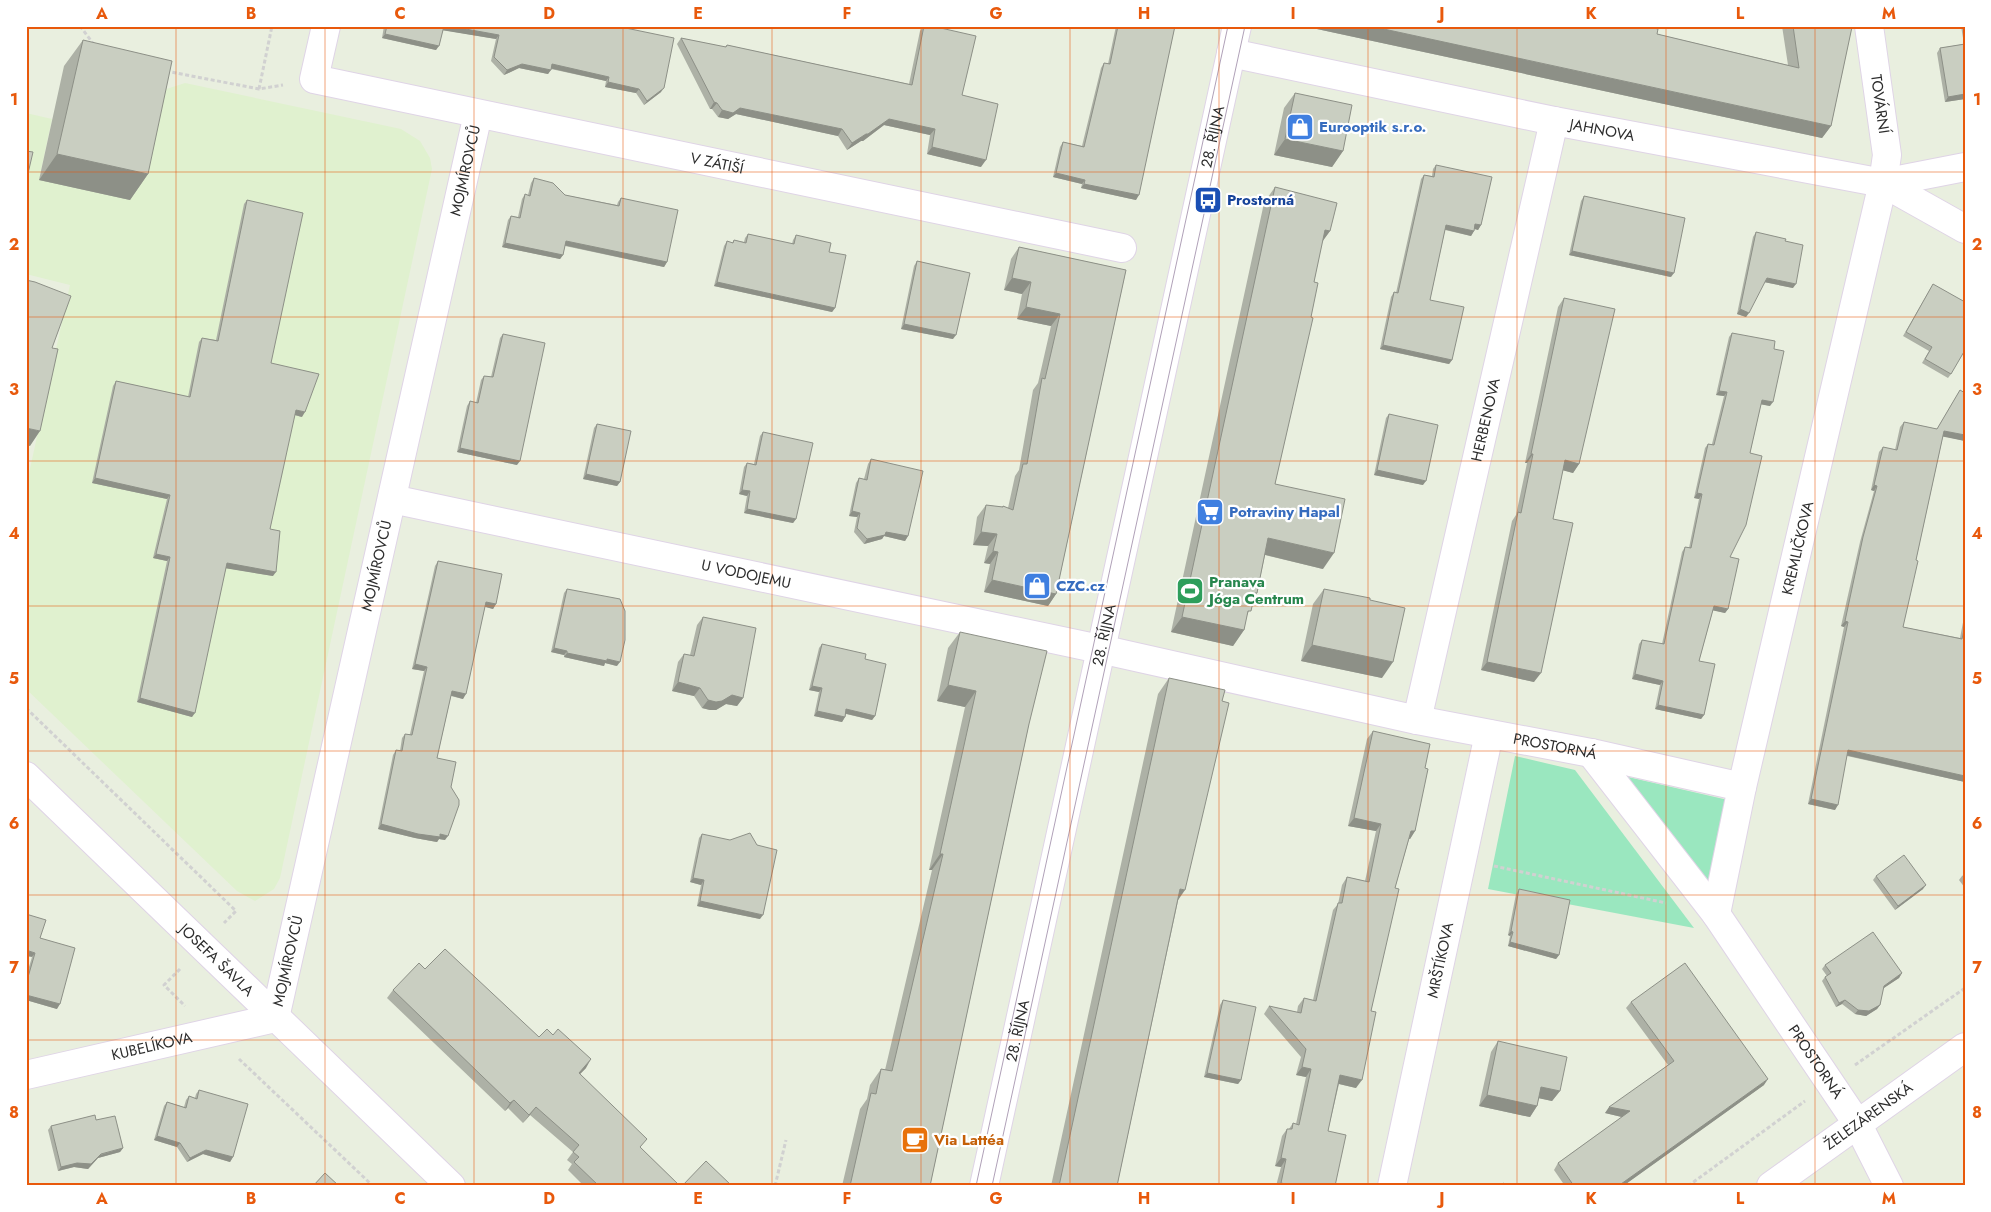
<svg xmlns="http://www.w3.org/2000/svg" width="1991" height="1212" font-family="Jost,sans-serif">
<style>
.education{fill:#e0f1cf}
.green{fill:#9ae7bf}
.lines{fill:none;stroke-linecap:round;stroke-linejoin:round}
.street-casing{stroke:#dfd4e6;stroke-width:30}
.secondary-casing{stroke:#dfd4e6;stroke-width:30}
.path{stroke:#d1d1d1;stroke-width:3;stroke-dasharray:4 2.5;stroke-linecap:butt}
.street{stroke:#fff;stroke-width:28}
.secondary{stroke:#fff;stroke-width:28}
.tram{stroke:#b0a1b8;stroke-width:1}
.wall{fill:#adb1a6}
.shaded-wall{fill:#8d9087}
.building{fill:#c9cec1;stroke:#8d9087}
.grid{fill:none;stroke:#e8590c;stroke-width:1;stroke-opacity:0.55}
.labels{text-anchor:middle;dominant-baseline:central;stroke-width:4.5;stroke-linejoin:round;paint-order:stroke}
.street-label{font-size:15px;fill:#2d2d2d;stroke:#fff}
.shop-label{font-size:15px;font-weight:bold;fill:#366cbe;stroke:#fff;text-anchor:start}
.transit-label{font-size:15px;font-weight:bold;fill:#164399;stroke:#fff;text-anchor:start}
.leisure-label{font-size:15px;font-weight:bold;fill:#27864d;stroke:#fff;text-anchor:start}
.food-label{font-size:15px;font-weight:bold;fill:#c56008;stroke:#fff;text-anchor:start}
.neatline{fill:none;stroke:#e8590c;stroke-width:2}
.grid-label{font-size:16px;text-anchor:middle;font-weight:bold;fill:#e8590c}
</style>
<rect width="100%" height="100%" fill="#e9efdf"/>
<path class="education" d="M185,83L401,129L420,141L430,158L432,169L280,878L274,889L255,901L237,891L26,689V487L70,285L26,274V113L52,119L40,175L154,93Z"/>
<path class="green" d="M1515,756L1575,770L1694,928L1488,889Z
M1628,777L1728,800L1710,887Z"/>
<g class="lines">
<g class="street-casing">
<g id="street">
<path id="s1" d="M326,26L314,79L1122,248"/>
<path id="s2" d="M1231,53L1554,121L1883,183L1965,229"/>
<path d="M1883,183L1965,167"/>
<path id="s3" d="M392,499L1109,651L1417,720L1591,753L1742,787"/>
<path id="s4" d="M1417,720L1554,121"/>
<path id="s5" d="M1591,753L1716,914L1857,1123L1889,1186"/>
<path id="s6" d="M26,776L451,1186"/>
<path id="s7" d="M1716,914L1742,787L1883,183L1887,155L1869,26"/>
<path id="s8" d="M26,1075L275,1018L478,114"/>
<path id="s9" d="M1392,1186L1489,734"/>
<path id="s10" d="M1771,1186L1965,1047"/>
</g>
</g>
<g class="secondary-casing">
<g id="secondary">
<path id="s11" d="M984,1186L1237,26"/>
</g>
</g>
<path class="path" d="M80,26L95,46
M166,71L259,89L283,85
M259,89L272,26
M26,708L236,911L224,923
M1494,866L1666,903
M180,969L164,985L185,1006
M239,1059L373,1186
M1855,1065L1965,988
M775,1186L786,1140
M1688,1186L1805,1101"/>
<use href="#street" class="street"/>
<use href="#secondary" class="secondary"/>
<path class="tram" d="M976,1186L1228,26
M992,1186L1245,26"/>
</g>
<path class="wall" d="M384,26H616L661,92L644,105L636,93L605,87L606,81L551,69L548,74L519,68L504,75L491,61L496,39L443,30L436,50L382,38Z
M924,26H932L962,95L981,167L927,154L930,135L884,125L863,141H861L847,150L838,136L736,114L728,119L718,117L712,109H710L677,44L681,38L725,47L727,45L909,84L920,31Z
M1116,26H1175L1136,200L1081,188L1082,184L1053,177L1060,147L1063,142L1082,146L1101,68L1104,63L1108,64Z
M1303,26H1645L1657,34L1788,65L1782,26H1852L1831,126L1822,138Z
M1961,26H1965V99L1945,102L1937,53L1940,48L1964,44Z
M83,40L148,174L130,200L39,180L64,66Z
M1295,93L1343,151L1332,167L1274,155L1284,108Z
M1436,165L1481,225L1478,230L1474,229V231L1471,236L1445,230L1430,300L1452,360L1449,364L1380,349L1391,297L1394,292L1396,293L1421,179L1424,175L1432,176L1433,169Z
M534,178L565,195L617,205L618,202L621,198L667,262L664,267L565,246L563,255L560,259L502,247L508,220L511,216L518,217L522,199L525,194L528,195L531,183Z
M1275,187L1330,231L1322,242L1314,282L1311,317L1275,484L1323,569L1265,555L1257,593L1254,598L1246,618L1244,630L1233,646L1171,632L1264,203Z
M1584,196L1671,277L1569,255L1581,201Z
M247,200L271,363L302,417L294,415L270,529L273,576L226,568L192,717L137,702L167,561L153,558L167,499L92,483L113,386L116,381L188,397L199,342L202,338L216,340L244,204Z
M1756,232L1785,241L1793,288L1764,282L1746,317L1737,314L1753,237Z
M748,234L792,244L793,240L796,235L829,252L835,308L832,312L714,286L724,246L727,241L732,243L734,240L744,242L745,238Z
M1019,247L1126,270L1056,594L1048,606L984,592L990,564L984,563L988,546L973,545L977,517L986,505L1002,507L1003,506L1008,508L1015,476L1019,470L1033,390L1038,383L1051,326L1017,319L1022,294L1004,290L1011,259Z
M917,261L953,339L901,329L914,266Z
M1933,284L1951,374L1948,378L1922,363L1929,351L1903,336Z
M1564,298L1579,464L1573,473L1563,470L1553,519L1534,682L1481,670L1512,521L1516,515L1527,463H1525L1558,307Z
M1732,333L1774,349L1770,406L1761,404L1750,453L1730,557L1728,609L1725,613L1713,610L1699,661L1704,715L1701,719L1655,709L1660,685L1632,679L1639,644L1642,640L1662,644L1682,552L1685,547L1689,548L1699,499L1694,498L1705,448L1708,444H1712L1724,396L1716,395L1729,337Z
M503,334L517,465L457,452L467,406L470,401L476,403L481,380L484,376L491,377L500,338Z
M1960,390L1965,441L1943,436L1916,560L1903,627L1960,638L1965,612V782L1847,756L1835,810L1808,804L1844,627L1841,626L1860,542L1874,491L1871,490L1879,452L1883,447L1895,450L1900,427L1904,422L1937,429Z
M1389,414L1423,485L1374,475L1386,418Z
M597,424L620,482L617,486L583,479L594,428Z
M763,432L796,519L793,523L744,513L747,496L739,494L744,467L747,463L754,464L760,436Z
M871,459L908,536L905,541L884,536L882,539L864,544L854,532L857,517L849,516L856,483L859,478L864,479L868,464Z
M438,561L496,604L493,609L485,607L463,699L451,696L437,758L451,787L445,840L439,839L437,842L415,838L378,829L393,755L396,750L400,751L402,738L405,734H410L424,671L412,669L435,566Z
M567,589L617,666L605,663L604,666L564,657V655L551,652L564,593Z
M1324,589L1370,600L1382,678L1301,661L1313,604Z
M703,617L743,698L737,706L726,704L716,710H710L702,708L694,696L672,691L678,662L684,654L690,655L697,625Z
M960,632L1029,724L930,1186H842L860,1109L867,1099L870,1085L881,1069L885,1070L932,870H929L965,707L937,701L948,648Z
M822,644L865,659L875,716L872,720L846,714L845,717L842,722L814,716L819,692L809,690L819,648Z
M1169,678L1178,901L1117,1186H1051L1158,694Z
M1373,731L1425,768L1415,831L1410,839H1409L1395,888L1356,1088L1339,1084L1328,1131L1335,1186H1276L1281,1167L1275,1166L1282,1136L1287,1129H1289L1293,1123L1296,1124L1306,1077L1296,1075L1301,1057L1264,1014L1269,1006L1297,1012L1298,1006L1304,998L1313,1000L1333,910L1338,904L1342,885L1347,877L1365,881L1376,831L1348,826L1367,739Z
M702,834L760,919L697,906L701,885L690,882L699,838Z
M1965,874V888L1959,880L1962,876Z
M1876,876L1923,889L1895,910L1873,880Z
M1519,889L1559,955L1556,959L1508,946L1510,936L1508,935L1516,894Z
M40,938L57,1009L26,1000V977L32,957Z
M1825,965L1902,973L1899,978L1883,988L1880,1005L1877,1009L1866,1016L1855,1014L1842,1004L1836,1007L1822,981L1825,977L1827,976L1822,969Z
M425,969L539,1037L586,1068L580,1074L641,1148L680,1186H584L568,1170L572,1164L567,1160L573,1152L530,1115L523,1123L508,1108L505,1111L387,998L393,990Z
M1223,1000L1241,1080L1238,1084L1204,1077L1220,1005Z
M1631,1002L1764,1085L1623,1186H1565L1554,1170L1558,1163L1622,1117L1605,1113L1668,1065L1626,1008Z
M1498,1041L1560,1091L1552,1101L1539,1098L1537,1106L1530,1117L1479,1106L1491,1052Z
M199,1090L233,1157L230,1162L203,1154L187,1162L177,1147L154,1140L164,1106L167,1102L184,1107L186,1100L189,1096L195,1098L196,1094Z
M96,1120L123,1148L120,1152L98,1158L88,1169L74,1167L58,1171L48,1130L51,1126Z"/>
<path class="shaded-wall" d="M443,26H449L499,35L496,39L441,30Z
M1303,26H1370L1831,126L1822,138Z
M385,34L439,46L436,50L382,38Z
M522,64L551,70L548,74L519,68L504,75L507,70Z
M552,64L609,77L606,81L549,68Z
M608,82L639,89L636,93L605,87Z
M664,88L661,92L644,105L647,101Z
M1965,94V99L1945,102L1948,97Z
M714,102L717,103L712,109H710Z
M740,108L842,129L838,136L736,114L728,119L718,117L722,110Z
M889,119L935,129L930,135L884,125L863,141H861L847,150L852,143Z
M1285,139L1343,151L1332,167L1274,155Z
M932,147L986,160L981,167L927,154Z
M57,154L148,174L130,200L39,180Z
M1056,173L1085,180L1082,184L1053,177Z
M1084,184L1139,195L1136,200L1081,188Z
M1475,224L1481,225L1478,230L1472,228Z
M1446,225L1474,231L1471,236L1443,229Z
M1325,230L1330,231L1319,246Z
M566,241L667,262L664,267L563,245Z
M505,243L563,255L560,259L502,247Z
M1572,251L1674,273L1671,277L1569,255Z
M1012,278L1031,282L1022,294L1004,290Z
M1767,278L1796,284L1793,288L1764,282Z
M717,282L835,308L832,312L714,286Z
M1026,307L1060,314L1051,326L1017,319Z
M1740,309L1749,313L1746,317L1737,314Z
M904,324L956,335L953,339L901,329Z
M1383,345L1452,360L1449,364L1380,349Z
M1719,391L1727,392L1724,396L1716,395Z
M1762,400L1773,402L1770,406L1759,404Z
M296,410L305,412L302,417L292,414Z
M26,428L40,431L30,446L26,445Z
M1944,431L1965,435V441L1940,436Z
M460,448L520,461L517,465L457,452Z
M1531,454H1533L1527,463H1525Z
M1565,460L1579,464L1573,473L1558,469Z
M1377,470L1426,481L1423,485L1374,475Z
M586,474L620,482L617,486L583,479Z
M95,478L170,495L167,499L92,483Z
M1874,485L1877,486L1874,491L1871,490Z
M742,490L750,491L747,496L739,494Z
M1697,493L1702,494L1699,499L1694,498Z
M747,509L796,519L793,523L744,513Z
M852,511L860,513L857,517L849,516Z
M886,532L908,536L905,541L884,536L882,539L864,544L867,539Z
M981,532L997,534L988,546L973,545Z
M1268,538L1334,553L1323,569L1258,553Z
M993,551L998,552L990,564L984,563Z
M156,554L170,557L167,561L153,558Z
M227,563L276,572L273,576L224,568Z
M992,580L1056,594L1048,606L984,592Z
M486,602L496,604L493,609L483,606Z
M1714,606L1728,609L1725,613L1711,610Z
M1182,617L1244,630L1233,646L1171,632Z
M1845,621L1848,622L1844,627L1841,626Z
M1312,645L1393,662L1382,678L1301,661Z
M554,648L567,651L564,655L551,652Z
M567,653L607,659L620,662L617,666L605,663L604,666L564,657Z
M1487,662L1541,673L1534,682L1481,670Z
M415,664L427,667L424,671L412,669Z
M1635,674L1663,681L1660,685L1632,679Z
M678,682L700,688L694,696L672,691Z
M948,685L976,691L965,707L937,701Z
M812,686L822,688L819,692L809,690Z
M452,691L466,694L463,699L449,695Z
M732,695L743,698L737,706L726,704L716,710H710L702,708L708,700Z
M140,698L195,713L192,717L137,702Z
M1658,705L1704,715L1701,719L1655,709Z
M846,709L875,716L872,720L843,713Z
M817,711L845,717L842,722L814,716Z
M1848,750L1965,776V782L1845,755Z
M1811,799L1838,805L1835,810L1808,804Z
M1354,818L1381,824L1376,831L1348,826Z
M381,824L440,834L448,836L445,840L439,839L437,842L415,838L378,829Z
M1411,831H1415L1410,839L1406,838Z
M940,854H943L932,870H929Z
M693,878L704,880L701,885L690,882Z
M1926,885L1923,889L1895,910L1898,906Z
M1180,889L1185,890L1174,906Z
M700,901L763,915L760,919L697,906Z
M1511,931L1513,932L1510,936L1508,935Z
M1510,942L1559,955L1556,959L1508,946Z
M26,950L35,953L32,957L26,956Z
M1902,973L1899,978L1881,990L1884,986Z
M26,995L60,1004L57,1009L26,1000Z
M1845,1000L1842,1004L1836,1007L1839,1003Z
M1880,1005L1877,1009L1866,1016L1855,1014L1858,1010Z
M591,1059L586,1068L573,1081L579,1073Z
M1302,1067L1311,1069L1306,1077L1296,1075Z
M1207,1073L1241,1080L1238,1084L1204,1077Z
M1340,1075L1362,1080L1356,1088L1335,1083Z
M1768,1079L1764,1085L1623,1186H1619L1621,1184Z
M1541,1087L1560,1091L1552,1101L1533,1097Z
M1487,1095L1537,1106L1530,1117L1479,1106Z
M514,1100L508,1108L505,1111L510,1103Z
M536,1107L530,1115L523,1123L529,1115Z
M1609,1107L1630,1111L1626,1118L1605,1113Z
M157,1136L180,1143L177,1147L154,1140Z
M123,1148L120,1152L98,1158L88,1169L74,1167L58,1171L61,1167Z
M206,1150L233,1157L230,1162L203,1154L187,1162L190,1158Z
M1281,1158L1286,1159L1281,1167L1275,1166Z
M1281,1183L1295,1186H1279Z"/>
<path class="building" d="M387,26H444L439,46L385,34Z
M449,26H616L674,38L664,88L647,101L639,89L608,82L609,77L552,64L551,70L522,64L507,70L494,57L499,35Z
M924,26H932L976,36L962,95L998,104L986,160L932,147L935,129L889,119L868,134H866L852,143L842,129L740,108L733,113L722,110L717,103L714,102L681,38L726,47L727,45L912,85Z
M1118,26H1175L1139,195L1084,184L1085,180L1056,173L1063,142L1084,147L1104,63L1110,64Z
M1370,26H1645L1658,29L1657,34L1799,68L1793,26H1852V27L1831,126Z
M83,40L172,61L148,174L57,154Z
M1965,44V94L1948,97L1940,48Z
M1295,93L1352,105L1343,151L1285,139Z
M26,151L33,152L26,182Z
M1436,165L1492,177L1481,225L1475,224L1474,231L1446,225L1430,300L1464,307L1452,360L1383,345L1394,292L1398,293L1424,175L1434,177Z
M534,178L553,183L565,195L619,206L621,198L678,210L667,262L566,241L563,255L505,243L511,216L520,218L525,194L530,196Z
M1275,187L1337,203L1330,231L1325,230L1314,282L1318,283L1311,317L1313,318L1275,484L1345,499L1334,553L1268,538L1257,593H1255L1251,611H1248L1244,630L1182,617Z
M1584,196L1685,218L1674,273L1572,251Z
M247,200L303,213L271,363L319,374L305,412L296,410L270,529L280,531L276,572L227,563L195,713L140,698L170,557L156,554L170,495L95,478L116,381L190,397L202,338L218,341Z
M1756,232L1786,239L1785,241L1803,245L1796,284L1767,278L1749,313L1740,309Z
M748,234L794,244L796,235L831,243L829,252L846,255L835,308L717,282L727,241L733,243L734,240L746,243Z
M1019,247L1126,270L1056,594L992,580L998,552L993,551L997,534L981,532L986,505L1003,507V506L1013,510L1023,464H1027L1042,378L1045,379L1060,314L1026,307L1031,282L1012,278Z
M917,261L970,273L956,335L904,324Z
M26,280L35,282L71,296L52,348L58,349L40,431L26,428Z
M1933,284L1965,302V350L1951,374L1925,359L1932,347L1906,332Z
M1564,298L1615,309L1579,464L1565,460L1553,519L1573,523L1541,673L1487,662L1518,512L1521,513L1533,454H1531Z
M1732,333L1775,341L1774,349L1784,351L1773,402L1762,400L1750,453L1762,456L1746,525L1730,557L1739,559L1728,609L1714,606L1699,661L1715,664L1704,715L1658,705L1663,681L1635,674L1642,640L1664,644L1685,547L1691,548L1702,494L1697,493L1708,444L1714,445L1727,392L1719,391Z
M503,334L545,343L520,461L460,448L470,401L478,403L484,376L493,377Z
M1960,390L1965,393V435L1944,431L1916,560L1918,561L1903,627L1962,639L1965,626V776L1848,750L1838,805L1811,799L1848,622L1845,621L1863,537L1877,486L1874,485L1883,447L1897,450L1904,422L1937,429Z
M1389,414L1438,425L1426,481L1377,470Z
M597,424L631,431L620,482L586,474Z
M763,432L813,443L796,519L747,509L750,491L742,490L747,463L756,465Z
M871,459L923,471L908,536L886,532L885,535L867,539L857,528L860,513L852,511L859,478L867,480Z
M438,561L502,574L496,604L486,602L466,694L452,691L437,758L456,762L451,787L459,800V805L448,836L440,834V837L418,834L381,824L396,750L402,751L405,734L412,735L427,667L415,664Z
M567,589L620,599L625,611V640L620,662L607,659V661L567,653V651L554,648Z
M1324,589L1370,598V600L1405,608L1393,662L1312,645Z
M703,617L756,628L743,698L732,695L722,701L716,702L708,700L700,688L678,682L684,654L694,656Z
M960,632L1047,651L1029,724L930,1186H850L871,1093L876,1094L881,1069L892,1071L943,854H940L976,691L948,685Z
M822,644L866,654L865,659L886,664L875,716L846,709L845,717L817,711L822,688L812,686Z
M1169,678L1225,690L1222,701L1229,703L1185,890L1180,889L1117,1186H1059Z
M1373,731L1430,744L1425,768L1428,769L1415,831H1411L1395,888L1399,889L1371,1011L1376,1012L1362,1080L1340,1075L1328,1131L1346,1135L1335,1186H1295L1281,1183L1286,1159L1281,1158L1287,1129H1292L1293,1123L1299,1125L1311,1069L1302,1067L1306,1049L1269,1006L1301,1013L1304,998L1316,1001L1338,903H1342L1347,877L1369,882L1381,824L1354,818Z
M750,833L757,845L777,850L763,915L700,901L704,880L693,878L702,834L730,840Z
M1904,855L1926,885L1898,906L1876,876Z
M1519,889L1570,900L1559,955L1510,942L1513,932L1511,931Z
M26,914L46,920L40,938L75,948L60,1004L26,995V984L35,953L26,950Z
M1873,932L1902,973L1884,986L1880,1005L1869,1011L1858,1010L1845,1000L1839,1003L1825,977L1831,973L1825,965Z
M445,949L539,1037L547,1029L553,1035L558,1029L591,1059L579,1073L647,1139L640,1147L680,1186H599L574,1162L579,1157L573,1152L579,1145L536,1107L529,1115L514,1100L510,1103L393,990L419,963L425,969Z
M1685,963L1768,1079L1621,1184L1622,1186H1574L1558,1163L1630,1111L1609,1107L1674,1061L1631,1002Z
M1223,1000L1256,1007L1241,1080L1207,1073Z
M1498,1041L1567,1057L1560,1091L1541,1087L1537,1106L1487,1095Z
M199,1090L248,1104L233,1157L206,1150L190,1158L180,1143L157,1136L167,1102L186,1108L189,1096L197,1099Z
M95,1115L96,1120L115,1116L123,1148L101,1154L91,1164L77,1163L61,1167L51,1126Z
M706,1161L732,1186H682Z
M325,1173L339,1186H313Z
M1504,1183L1506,1186H1499Z"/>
<path class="grid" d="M176,26V1186M325,26V1186M474,26V1186M623,26V1186M772,26V1186M921,26V1186M1070,26V1186M1219,26V1186M1368,26V1186M1517,26V1186M1666,26V1186M1815,26V1186M26,172H1965M26,317H1965M26,461H1965M26,606H1965M26,751H1965M26,895H1965M26,1040H1965"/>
<defs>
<g id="shop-square" transform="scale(1.4375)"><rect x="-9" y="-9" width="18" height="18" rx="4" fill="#3f7fe0" stroke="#fff"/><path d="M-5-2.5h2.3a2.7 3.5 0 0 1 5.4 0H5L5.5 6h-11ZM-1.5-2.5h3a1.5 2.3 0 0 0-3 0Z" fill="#fff"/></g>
<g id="bus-square" transform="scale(1.4375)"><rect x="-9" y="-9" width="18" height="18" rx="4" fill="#1a4fb4" stroke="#fff"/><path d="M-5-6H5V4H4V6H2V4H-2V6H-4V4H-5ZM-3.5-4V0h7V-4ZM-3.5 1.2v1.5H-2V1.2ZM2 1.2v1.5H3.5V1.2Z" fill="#fff"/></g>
<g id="supermarket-square" transform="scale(1.4375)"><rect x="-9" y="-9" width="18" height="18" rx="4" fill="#3f7fe0" stroke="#fff"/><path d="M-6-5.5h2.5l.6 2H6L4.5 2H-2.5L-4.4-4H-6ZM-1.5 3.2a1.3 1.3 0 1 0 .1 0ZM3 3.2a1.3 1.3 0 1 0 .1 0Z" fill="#fff"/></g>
<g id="stadium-square" transform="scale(1.4375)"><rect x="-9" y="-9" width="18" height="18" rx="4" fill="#2e9e5b" stroke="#fff"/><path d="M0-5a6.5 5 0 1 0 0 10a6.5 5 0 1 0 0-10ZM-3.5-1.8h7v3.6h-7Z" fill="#fff"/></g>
<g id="cafe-square" transform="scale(1.4375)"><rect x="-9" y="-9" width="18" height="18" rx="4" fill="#e8710a" stroke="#fff"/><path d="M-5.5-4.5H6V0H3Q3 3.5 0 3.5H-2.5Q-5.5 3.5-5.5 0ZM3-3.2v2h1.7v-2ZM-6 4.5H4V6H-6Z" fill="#fff"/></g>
</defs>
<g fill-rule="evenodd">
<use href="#shop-square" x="1300" y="127"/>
<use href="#bus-square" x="1208" y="200"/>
<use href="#supermarket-square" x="1210" y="512"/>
<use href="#shop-square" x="1037" y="586"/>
<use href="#stadium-square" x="1190" y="591"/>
<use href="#cafe-square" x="915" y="1140"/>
</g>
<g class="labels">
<g class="street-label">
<text transform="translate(1880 104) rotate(82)">TOVÁRNÍ</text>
<text stroke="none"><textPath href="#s2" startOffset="379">JAHNOVA</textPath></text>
<text stroke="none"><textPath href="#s11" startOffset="1074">28. ŘÍJNA</textPath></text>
<text stroke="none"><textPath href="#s1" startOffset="466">V ZÁTIŠÍ</textPath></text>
<text stroke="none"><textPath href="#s8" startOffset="1124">MOJMÍROVCŮ</textPath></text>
<text stroke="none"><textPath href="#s4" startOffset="308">HERBENOVA</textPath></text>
<text stroke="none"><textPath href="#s7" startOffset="375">KREMLIČKOVA</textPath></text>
<text stroke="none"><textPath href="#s8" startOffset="719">MOJMÍROVCŮ</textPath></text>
<text stroke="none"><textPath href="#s3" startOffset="362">U VODOJEMU</textPath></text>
<text stroke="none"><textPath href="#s11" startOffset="564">28. ŘÍJNA</textPath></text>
<text stroke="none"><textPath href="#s3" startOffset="1189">PROSTORNÁ</textPath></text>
<text stroke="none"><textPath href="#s9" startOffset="231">MRŠTÍKOVA</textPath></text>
<text stroke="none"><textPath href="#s6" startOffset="265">JOSEFA ŠAVLA</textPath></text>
<text stroke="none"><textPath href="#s8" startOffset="314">MOJMÍROVCŮ</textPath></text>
<text stroke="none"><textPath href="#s11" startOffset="159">28. ŘÍJNA</textPath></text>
<text stroke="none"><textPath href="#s8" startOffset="129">KUBELÍKOVA</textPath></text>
<text stroke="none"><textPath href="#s5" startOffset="382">PROSTORNÁ</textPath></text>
<text stroke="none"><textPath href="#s10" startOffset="120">ŽELEZÁRENSKÁ</textPath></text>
</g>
<g class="shop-label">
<text x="1319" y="127">Eurooptik s.r.o.</text>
<text x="1229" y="512">Potraviny Hapal</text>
<text x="1056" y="586">CZC.cz</text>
</g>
<g class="transit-label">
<text x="1227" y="200">Prostorná</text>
</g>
<g class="leisure-label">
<text x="1209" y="582">Pranava<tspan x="1209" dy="17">Jóga Centrum</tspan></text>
</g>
<g class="food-label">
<text x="934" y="1140">Via Lattéa</text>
</g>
</g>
<rect width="1991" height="1212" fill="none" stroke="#ffffff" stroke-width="55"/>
<rect x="28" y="28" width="1936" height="1156" class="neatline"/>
<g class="grid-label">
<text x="102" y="19">A</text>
<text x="251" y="19">B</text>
<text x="400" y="19">C</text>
<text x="549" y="19">D</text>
<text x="698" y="19">E</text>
<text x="847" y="19">F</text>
<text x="996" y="19">G</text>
<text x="1144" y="19">H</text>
<text x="1293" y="19">I</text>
<text x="1442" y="19">J</text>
<text x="1591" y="19">K</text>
<text x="1740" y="19">L</text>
<text x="1889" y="19">M</text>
<text x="14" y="105">1</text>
<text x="1977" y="105">1</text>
<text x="14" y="250">2</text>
<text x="1977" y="250">2</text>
<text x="14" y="395">3</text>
<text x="1977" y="395">3</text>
<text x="14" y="539">4</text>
<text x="1977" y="539">4</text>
<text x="14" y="684">5</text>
<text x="1977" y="684">5</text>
<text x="14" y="829">6</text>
<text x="1977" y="829">6</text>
<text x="14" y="973">7</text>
<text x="1977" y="973">7</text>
<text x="14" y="1118">8</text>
<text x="1977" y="1118">8</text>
<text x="102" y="1204">A</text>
<text x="251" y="1204">B</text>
<text x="400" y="1204">C</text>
<text x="549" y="1204">D</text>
<text x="698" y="1204">E</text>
<text x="847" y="1204">F</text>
<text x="996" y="1204">G</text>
<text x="1144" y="1204">H</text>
<text x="1293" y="1204">I</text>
<text x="1442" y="1204">J</text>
<text x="1591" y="1204">K</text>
<text x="1740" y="1204">L</text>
<text x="1889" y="1204">M</text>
</g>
</svg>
